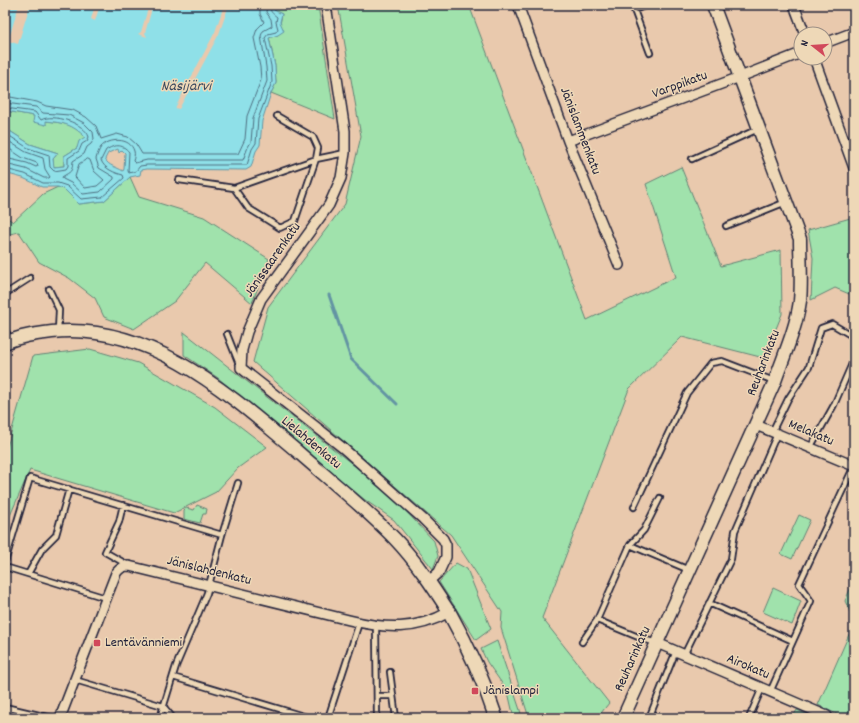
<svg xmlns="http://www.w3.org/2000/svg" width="859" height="723" font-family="Dekko,sans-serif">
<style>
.green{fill:#a0e2ac;stroke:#618274}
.water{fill:#8fe0e8;stroke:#6394a3;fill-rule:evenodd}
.pier{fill:#e9c9ad}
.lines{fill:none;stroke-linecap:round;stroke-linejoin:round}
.shore{stroke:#4e6e80;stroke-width:1}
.stream{stroke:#6394a3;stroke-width:3}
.service-casing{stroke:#22223b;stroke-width:8}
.minor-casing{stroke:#22223b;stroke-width:12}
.tertiary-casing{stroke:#22223b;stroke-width:15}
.secondary-casing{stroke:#22223b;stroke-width:16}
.service{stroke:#eed8b7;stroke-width:4.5}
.minor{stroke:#eed8b7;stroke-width:9}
.tertiary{stroke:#eed8b7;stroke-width:12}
.secondary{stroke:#eed8b7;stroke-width:13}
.poi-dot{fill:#d1495b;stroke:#eed8b7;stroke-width:1.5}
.labels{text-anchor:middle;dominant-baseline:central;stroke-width:3;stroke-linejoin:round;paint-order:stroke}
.street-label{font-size:14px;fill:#22223b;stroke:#eed8b7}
.poi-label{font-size:14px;fill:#22223b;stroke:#eed8b7;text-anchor:start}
.water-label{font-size:15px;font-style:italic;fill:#38485e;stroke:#eed8b7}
</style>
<rect width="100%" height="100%" fill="#e9c9ad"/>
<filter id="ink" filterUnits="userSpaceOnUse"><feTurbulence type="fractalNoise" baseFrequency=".025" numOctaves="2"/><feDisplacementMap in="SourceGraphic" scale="8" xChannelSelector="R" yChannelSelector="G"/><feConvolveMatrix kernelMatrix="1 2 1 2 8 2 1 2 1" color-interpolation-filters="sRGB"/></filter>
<g filter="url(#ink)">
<path class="green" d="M281,5H318L335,119L271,93L276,83L275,66L269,37L278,35L282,14L273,10Z
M338,5H469L587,320L676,277L646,184L681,167L721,266L781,250L782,314L764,358L682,337L629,389L542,618L609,703L597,718H529L501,628L502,612L451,535L253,362L268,307L345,204L361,136Z
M6,111L35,116L46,125L45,121C64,123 71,123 86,137L77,148L64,156V166L53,167V159L58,153L30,144L5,128V114Z
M130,177L139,197L204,217L269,259L252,303L205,263L175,301L134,329L104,317L95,298L69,278L39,262L19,232L5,235V216L13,222L43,194L58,187L65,190L79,204L104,201Z
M854,217V296L835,288L811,300L813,258L808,230Z
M184,332L360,470L400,505L434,541L438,556L433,569L394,520L365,500L218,378L184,355Z
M90,349L138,363L215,407L267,447L238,468L216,492L174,513L30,470L5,527V454L33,356Z
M197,505L207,509L206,514H203L200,523L184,519V510L186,508L194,510Z
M799,515L810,520L792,559L781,554Z
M456,563L467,569L491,629L476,640L439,582Z
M854,580V621L845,601Z
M773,588L801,601L792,625L763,612Z
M854,623V712L845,718L818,705Z
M497,641L520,710L522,718H514L508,692L487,662L481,649Z
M797,710L813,717V718H792Z"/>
<path class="water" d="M5,5H281L274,10L282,14L280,22L284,31L278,35L269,38L275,66L276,83L271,93L262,121L260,145L256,151L251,167L246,170L147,169L141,170L140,175L130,177L104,201L79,204L65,190L58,187H42L23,178L8,174L5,172V128L30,144L58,153L53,159L54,167L64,166V156L77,148L79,141L85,137C72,124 64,123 46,121V125L33,122L34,116L7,111L5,114ZM118,149L119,153L122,150L125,153L124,169L123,171C117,167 108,166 105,159L108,153Z"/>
<path class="pier" d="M19,5H30L18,44L8,41Z
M95,5H100L95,21L91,19Z
M149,5H153L145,33L147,37L138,34L141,32Z
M224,5H229L219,34L179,109L175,108L215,32Z"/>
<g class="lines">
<path class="shore" d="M5,96L37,102L46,106L73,110L86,117L96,126L101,139L117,134L128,137L136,144L142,154H238L245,139L247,116L261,80L260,67L254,38L257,29L264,22L260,14V5
M5,103L36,107L43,113L69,115L84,123L93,132L94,139L91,144L87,147L84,154L73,161C72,173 71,171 62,177L63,179L71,183L83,194L100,192L114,179V177L99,168L96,159C97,155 99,150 101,147C109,138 130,137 134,151C135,154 134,158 133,161L135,163L147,160H243L248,147L251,142L253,118L267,81L266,67L261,36L263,31L272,26L271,19L266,12L267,5
M5,108L35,112L41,120C53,113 85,123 89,137L87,141L82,144L79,151L68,158V166L66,169L54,171L50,167L49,155L28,148L5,133
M5,139L26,152L43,158L45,169L50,177L49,178H44L26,169L5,164
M5,146L23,158L37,163L38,166L36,167L27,163L5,158
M88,159L90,160L94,171L104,180L97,186L85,188L75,177L79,164Z
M5,169L25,174L43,183H58L67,186L81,199L102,197L124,178L123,175C115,173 104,169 101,160L106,150C114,145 122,143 129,152L128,171L129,173L136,171L140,166L147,165H247L252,149L256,143L258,119L272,82L271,66L265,38L268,34L276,32L278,29L276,22L277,17C272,13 267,10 274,5"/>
<path class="stream" d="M329,295L351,359L397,404"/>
<g class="service-casing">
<path id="service" d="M647,5L634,10L650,53
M692,159L758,129
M179,180L234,188L316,159L345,153
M234,188L248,208L280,228L295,221L316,159L318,148L313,137L277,116
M726,226L786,202
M49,289L59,310L58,331
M5,294L30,278
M5,330L10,339
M227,334L239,364
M772,432L788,399L809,367L821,328L832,324L854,337
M810,448L834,405L854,359
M123,505L119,522L105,552L128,565
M634,507L687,393L711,363L722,361L774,381
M630,545L689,570
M5,562L30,478L222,535
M5,567L106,598
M28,574L42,549L56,535L69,489
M709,603L793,641
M597,620L643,639L657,643
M376,626L377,718
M582,642L597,620L630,545L644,530L660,498
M684,655L731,559L735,531L777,434
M390,672L396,718
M173,677L310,718
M75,680L163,706L173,718
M770,692L811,601L799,584L854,466
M377,696H393
M5,707L52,718
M7,718L10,709
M160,718L176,666L207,593L222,535L238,483
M328,718L359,623
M649,718L676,651
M749,718L762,688"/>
</g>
<g class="minor-casing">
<path id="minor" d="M326,5L345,131V153L341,178L329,205L261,299L247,332L242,350L241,368L343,448L423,519L443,539L446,545V557L439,572L429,581
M518,5L568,141L619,265
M794,5L805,34
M825,43L854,32
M814,58L854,168
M568,141L740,77L801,53
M756,425L854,466
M657,643L827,716
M60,718L116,573C120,568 123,566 129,566L349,620C385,629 416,631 449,612"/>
</g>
<g class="tertiary-casing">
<path id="tertiary" d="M5,343C20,336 36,334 52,332C150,322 229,394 298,452C331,481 365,508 395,539C416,561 433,587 449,612
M623,718L775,381C784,355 796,329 800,301C802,280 800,260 800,239L713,5"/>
</g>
<g class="secondary-casing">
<path id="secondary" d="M449,612C468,646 484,681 496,718"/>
</g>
<use href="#service" class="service"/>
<use href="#minor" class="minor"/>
<use href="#tertiary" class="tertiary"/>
<use href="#secondary" class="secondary"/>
</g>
</g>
<g class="poi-dot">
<rect x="93" y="639" width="8" height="8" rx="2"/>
<rect x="471" y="687" width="8" height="8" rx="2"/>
</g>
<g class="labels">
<g class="street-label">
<text transform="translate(680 85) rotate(-20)">Varppikatu</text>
<text transform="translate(580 131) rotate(69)">Jänislammenkatu</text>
<text transform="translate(273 260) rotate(-55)">Jänissaarenkatu</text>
<text transform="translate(764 363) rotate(-69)">Reuharinkatu</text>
<text transform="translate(811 433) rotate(23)">Melakatu</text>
<text transform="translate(311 443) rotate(40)">Lielahdenkatu</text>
<text transform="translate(209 571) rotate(14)">Jänislahdenkatu</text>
<text transform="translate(633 659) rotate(-66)">Reuharinkatu</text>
<text transform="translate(748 667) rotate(23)">Airokatu</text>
</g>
<g class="poi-label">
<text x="105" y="643">Lentävänniemi</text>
<text x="483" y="691">Jänislampi</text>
</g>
<g class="water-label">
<text x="186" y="87">Näsijärvi</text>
</g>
</g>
<rect width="859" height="723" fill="none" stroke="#eed8b7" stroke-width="20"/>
<rect x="10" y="10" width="839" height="703" fill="none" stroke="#22223b" stroke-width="1.5" filter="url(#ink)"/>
<g transform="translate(813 46) rotate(287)"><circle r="19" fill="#eed8b7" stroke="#9c8f85"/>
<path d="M0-3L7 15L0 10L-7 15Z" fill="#d1495b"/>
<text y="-6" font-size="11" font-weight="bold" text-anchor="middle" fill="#22223b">N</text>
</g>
</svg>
